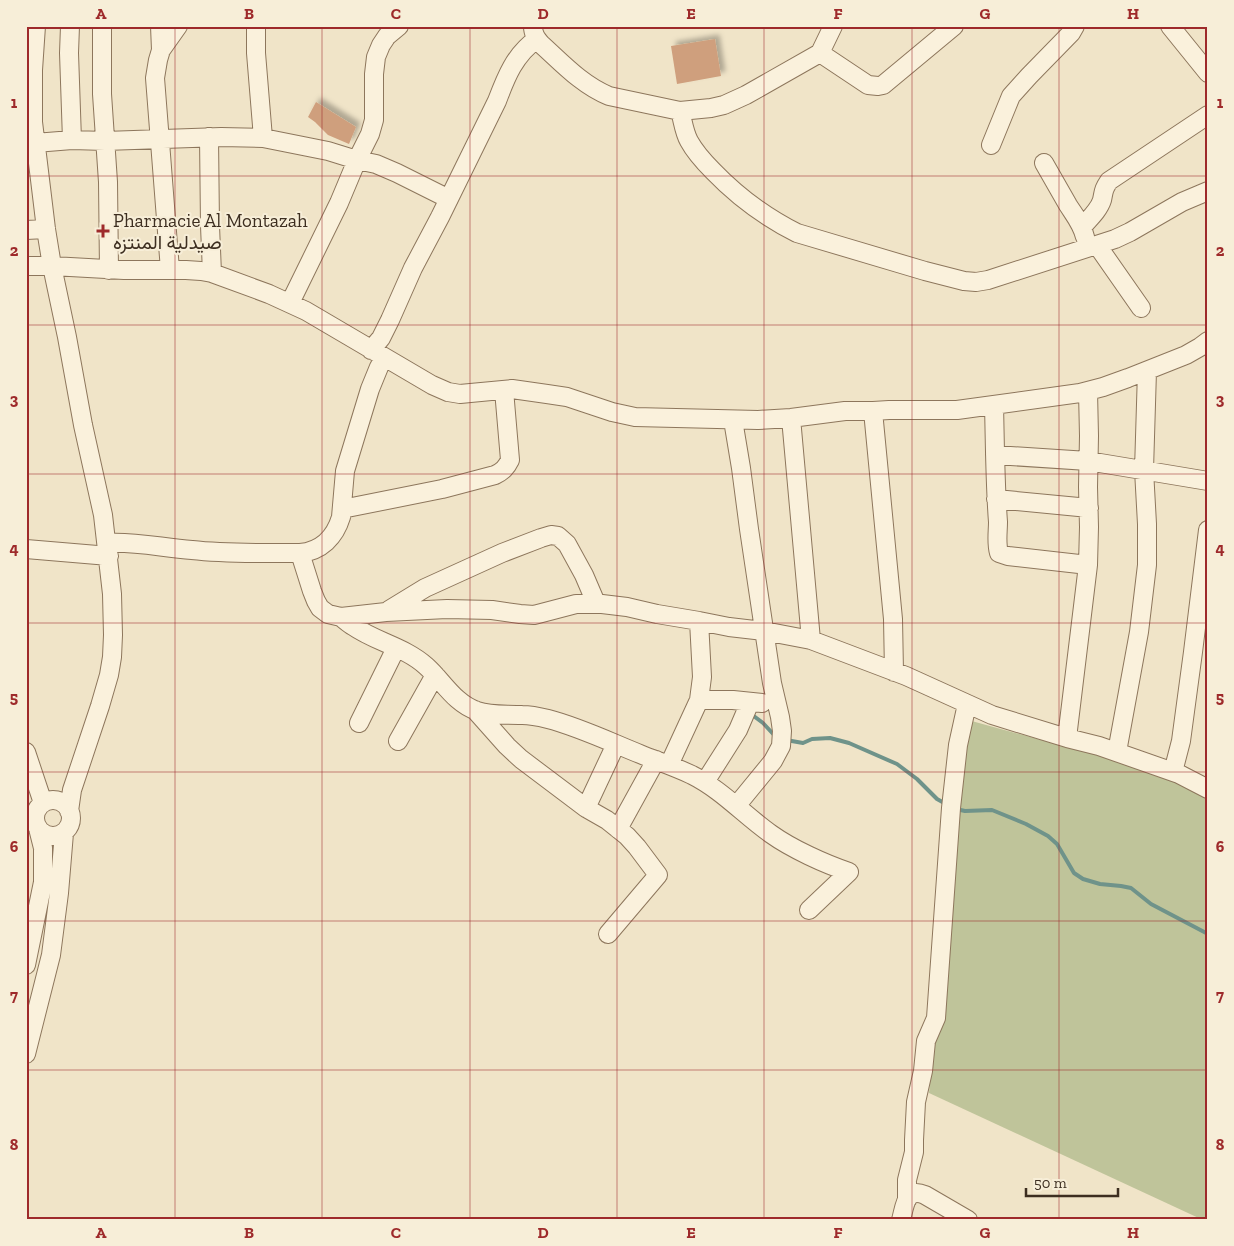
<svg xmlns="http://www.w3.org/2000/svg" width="1234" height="1246" font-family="'Zilla Slab',Vazirmatn,serif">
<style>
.cemetery{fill:#bfc49a}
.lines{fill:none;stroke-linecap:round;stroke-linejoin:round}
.stream{stroke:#6f938a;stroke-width:4}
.building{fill:#cf9f7d;filter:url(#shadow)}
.minor-casing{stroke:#8d765c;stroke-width:20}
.minor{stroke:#faf1dc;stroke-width:18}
.grid{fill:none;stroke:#9e2a2b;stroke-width:1;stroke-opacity:0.55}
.poi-dot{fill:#9e2a2b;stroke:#f7eed8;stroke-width:2}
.labels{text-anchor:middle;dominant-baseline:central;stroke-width:4;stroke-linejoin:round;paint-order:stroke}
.poi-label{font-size:19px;fill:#3d2e20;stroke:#f7eed8;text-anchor:start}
.neatline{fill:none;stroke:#9e2a2b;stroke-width:2}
.grid-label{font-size:16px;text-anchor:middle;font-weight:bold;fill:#9e2a2b}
</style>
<defs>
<filter id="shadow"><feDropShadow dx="4.5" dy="-4.5" stdDeviation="2.5" flood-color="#0004"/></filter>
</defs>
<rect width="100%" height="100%" fill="#f0e4c8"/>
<path class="cemetery" d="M968,720L1162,773L1208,796V1220H1203L929,1093Z"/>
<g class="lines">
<path class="stream" d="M751,714L763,723L775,736
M786,740L803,743L812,739L830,738L849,743L897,764L917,779L937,799L946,804
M956,809L965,811L992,810L1026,824L1048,836L1057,844L1074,873L1083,879L1100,884L1121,886L1131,888L1151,904L1208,934"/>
</g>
<path class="building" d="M715,39L721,76L677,84L671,46Z
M316,102L356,127L349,144L328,135L315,122L308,117Z"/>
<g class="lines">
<g class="minor-casing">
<path id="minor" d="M36,26L33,70V122L46,229L52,266L67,337L83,425L103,515L112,594L113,635L112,657L109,675L100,706L72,790L69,811
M70,26L69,53L72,140
M102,26V94L108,182L109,270
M160,26L161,50
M256,26V53L263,138
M533,26C533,34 536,38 541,44C562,63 582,85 609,96L680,111L711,108L724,105L746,95L820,53L868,85L878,86L883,85L954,26
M1170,26L1208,73
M820,53L833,26
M680,111C683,121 684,132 689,141C695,152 704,162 713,171C738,197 765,217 797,233L925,271L964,281L976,282L988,280L1115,239L1130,232L1182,202L1208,191
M209,137L210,226L212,273
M35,143L72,140L105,141L221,137L263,138L328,151L357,160L370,134L374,120V74L376,57L381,45L387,36L399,26
M991,145L1011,96L1029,76L1071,33L1075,26
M1044,163C1052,177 1060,191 1068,205C1075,216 1082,224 1085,237
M1082,227C1089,219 1099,210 1102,200C1104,191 1103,190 1109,181L1208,115
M26,230L46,229
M1097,245L1141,308
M26,266H52L124,270H186L201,271L212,273L269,294L306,311L432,385L448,392L460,394L512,389L547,394L567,397L612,412L635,417L758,420L791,418L845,411H873L889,410H957L1080,393L1103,387L1128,378L1186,355L1200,347L1208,341
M170,270L155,78L158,60L161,50L178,26
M290,303L339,203L357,160L376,164L397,173L449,199
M371,350L381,338L390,320L413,268L440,217L497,101C506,77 515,54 537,39
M994,405C995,444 995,483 998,522C998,532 996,543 999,553L1008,556L1088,565
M873,411L893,619L894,672
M791,418L811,640
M733,420L741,468L749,529L772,683L780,717L782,731L781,746L773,761L737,805
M995,455L1088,461L1208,481
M996,499L1089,508
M342,509L442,489L495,475C503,471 506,468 510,460L504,390
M107,543C135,541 163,548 192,550C227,554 264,553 300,553C321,551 335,537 341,517L345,471L370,389L379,367L384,358
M26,549L109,556
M300,553L312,591L316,601L320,608L328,614L341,617L386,612L447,609L492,610L520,614L534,615L576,604H602L627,607L657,614L699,621L729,627L764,631L811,640L906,676L992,715L1067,738L1099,746L1179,774L1208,789
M389,610L425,588L502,553L541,538L551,535L558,536L567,544L584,575L596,603
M341,617C345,620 349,624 353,626C376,642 405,647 426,666C443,681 454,703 477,711C491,716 506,714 522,715C530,715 540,717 548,719C579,727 610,742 640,754C657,761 675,767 692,775C722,790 744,815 771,834C792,849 825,864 849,872L809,910
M699,700H733L762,703
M475,710L507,746L521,759L586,808L607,820L627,836L637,847L658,875L608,934
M359,723L396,648
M1067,738L1088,565L1089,527L1088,487L1089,436L1088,391
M398,741L435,675
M26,752L43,803
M1117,752L1139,632L1147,565V524L1144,470L1147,371
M669,765L699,700L702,677L699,621
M1173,772L1181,741L1193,652L1208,530
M705,782L738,730L750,702
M35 818a18 18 0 1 1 36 0a18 18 0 1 1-36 0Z
M586,808L616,744
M618,829L656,760
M26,965L43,882V848L38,828
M26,1054L51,955L59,893L64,833
M907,1200V1180L914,1152V1140L916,1102L923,1071L926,1041L936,1018L951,808L958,745L967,704
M901,1220C905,1206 905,1187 925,1195L968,1220"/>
</g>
<use href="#minor" class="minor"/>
</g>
<path class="grid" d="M175,26V1220M322,26V1220M470,26V1220M617,26V1220M764,26V1220M912,26V1220M1059,26V1220M26,176H1208M26,325H1208M26,474H1208M26,623H1208M26,772H1208M26,921H1208M26,1070H1208"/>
<path class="poi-dot" d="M100.5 223.5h5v5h5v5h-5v5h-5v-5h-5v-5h5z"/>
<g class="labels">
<g class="poi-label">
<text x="113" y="220">Pharmacie Al Montazah<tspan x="113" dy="22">صيدلية المنتزه</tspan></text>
</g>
</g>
<rect width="1234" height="1246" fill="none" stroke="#f7eed8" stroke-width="55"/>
<path d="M1026 1188v8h92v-8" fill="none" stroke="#3d2e20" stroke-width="2.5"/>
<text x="1034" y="1188" font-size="15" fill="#3d2e20" stroke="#f7eed8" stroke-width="4" paint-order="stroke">50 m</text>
<rect x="28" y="28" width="1178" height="1190" class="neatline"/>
<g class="grid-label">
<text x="101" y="19">A</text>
<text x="249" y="19">B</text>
<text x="396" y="19">C</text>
<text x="543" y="19">D</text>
<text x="691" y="19">E</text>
<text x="838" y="19">F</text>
<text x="985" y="19">G</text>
<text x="1133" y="19">H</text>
<text x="14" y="108">1</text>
<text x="1220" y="108">1</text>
<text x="14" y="256">2</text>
<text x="1220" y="256">2</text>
<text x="14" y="405">3</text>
<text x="1220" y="405">3</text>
<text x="14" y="554">4</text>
<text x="1220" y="554">4</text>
<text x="14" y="703">5</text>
<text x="1220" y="703">5</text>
<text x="14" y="852">6</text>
<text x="1220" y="852">6</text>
<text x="14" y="1001">7</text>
<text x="1220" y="1001">7</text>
<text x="14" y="1150">8</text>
<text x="1220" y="1150">8</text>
<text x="101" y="1238">A</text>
<text x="249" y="1238">B</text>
<text x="396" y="1238">C</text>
<text x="543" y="1238">D</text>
<text x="691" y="1238">E</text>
<text x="838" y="1238">F</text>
<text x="985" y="1238">G</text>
<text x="1133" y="1238">H</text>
</g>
</svg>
